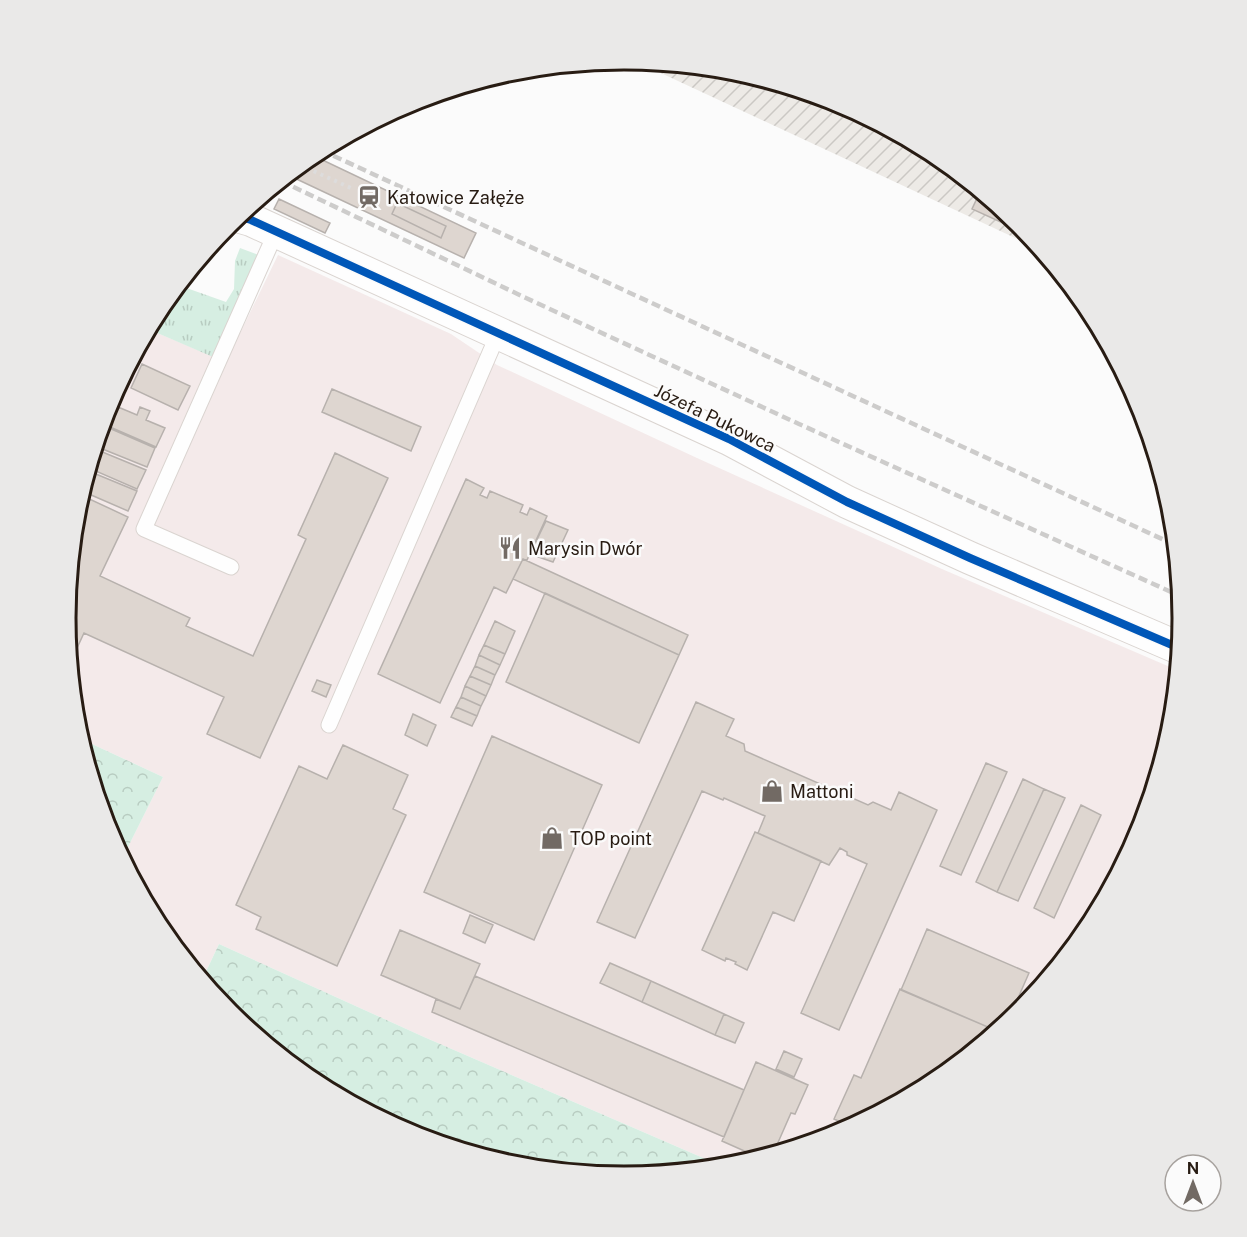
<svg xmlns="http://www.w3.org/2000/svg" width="1247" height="1237" font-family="'Public Sans',sans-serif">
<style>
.commercial{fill:#f4eaea}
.industrial{fill:url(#industrial-furrows)}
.grass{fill:url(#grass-tufts)}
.forest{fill:url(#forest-crowns)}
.building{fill:#ded6d0;stroke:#b7b1ad;stroke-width:1.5}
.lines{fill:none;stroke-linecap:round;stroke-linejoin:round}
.lane-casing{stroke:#dad4d0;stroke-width:17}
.street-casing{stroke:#dad4d0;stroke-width:34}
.path{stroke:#dddcdc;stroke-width:4;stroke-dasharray:3 4.5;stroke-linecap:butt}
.lane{stroke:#fefefe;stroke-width:15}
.street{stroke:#fefefe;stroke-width:32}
.rail{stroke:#cdcccb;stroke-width:4.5;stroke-dasharray:9 4.5;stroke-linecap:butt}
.cycleway-casing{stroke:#fbfbfb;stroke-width:11}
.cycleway{stroke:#0057b8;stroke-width:8}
.labels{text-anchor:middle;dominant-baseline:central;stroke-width:5;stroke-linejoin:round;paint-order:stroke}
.poi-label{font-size:18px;fill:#281c13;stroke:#fbfbfb;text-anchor:start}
.street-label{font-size:18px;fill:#281c13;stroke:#fbfbfb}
.rim{fill:none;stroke:#281c13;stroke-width:3}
</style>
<defs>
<pattern id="industrial-furrows" width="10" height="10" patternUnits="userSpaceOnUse" patternTransform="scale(1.5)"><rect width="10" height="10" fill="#edeae6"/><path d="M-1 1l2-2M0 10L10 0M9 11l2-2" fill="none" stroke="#cbc8c4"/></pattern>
<pattern id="grass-tufts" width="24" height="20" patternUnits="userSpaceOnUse" patternTransform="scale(1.5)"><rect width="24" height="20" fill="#d6eee2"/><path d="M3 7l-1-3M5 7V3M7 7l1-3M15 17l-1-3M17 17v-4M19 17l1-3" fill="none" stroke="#b8ccc1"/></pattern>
<pattern id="forest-crowns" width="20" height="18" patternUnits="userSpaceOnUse" patternTransform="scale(1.5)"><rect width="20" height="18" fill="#d6eee2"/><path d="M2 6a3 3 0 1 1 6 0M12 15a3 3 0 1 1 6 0" fill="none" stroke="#b8ccc1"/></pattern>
</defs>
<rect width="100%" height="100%" fill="#fbfbfb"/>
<path class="commercial" d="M278,255L451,334L497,365L697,458L942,569L1177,670L1171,728L1139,833L1088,929L1018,1014L933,1083L837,1135L724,1167L424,1037L219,944L202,980L159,928L122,859L163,777L79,738L76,727L65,618L76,509L108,404L148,329L226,362Z"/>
<path class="industrial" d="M635,61L733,71L838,103L934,154L1019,224L1039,249Z"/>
<path class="grass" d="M240,248L259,255L213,357L148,329L159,308L178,285L226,302L234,289L235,261Z"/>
<path class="forest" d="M79,738L163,777L122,859L107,832Z
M219,944L424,1037L724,1167L623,1177L514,1166L409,1134L313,1083L228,1013L202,980Z"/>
<path class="building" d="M312,155L476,233L464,258L288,175Z
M980,192L1019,224L1027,234L972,209Z
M279,199L330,223L325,233L274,209Z
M397,203L446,226L441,238L392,214Z
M142,364L190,386L178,410L131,388Z
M332,389L421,427L411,451L322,412Z
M118,407L137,415L140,407L150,411L146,420L165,428L156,447L110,427Z
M109,428L155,448L147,467L100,448Z
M100,451L146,470L137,489L91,469Z
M335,453L388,478L260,758L207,734L224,697L84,633L71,661L69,660L65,618L75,514L83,496L128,517L100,576L190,618L186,626L253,656L306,539L298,535Z
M91,472L137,491L128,511L82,491Z
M466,479L484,488L480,495L487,498L490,491L523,505L520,512L527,515L530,508L547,516L527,560L523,559L506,593L494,587L440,703L378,674Z
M546,521L568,530L553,562L530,554Z
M523,559L688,635L679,655L513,579Z
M545,593L679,655L639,743L506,682Z
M495,621L515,631L505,654L484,645Z
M484,645L505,654L500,665L479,655Z
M479,655L500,665L495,675L475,666Z
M475,666L495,675L491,685L470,676Z
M470,676L491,685L486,696L465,686Z
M317,680L331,685L326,697L312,691Z
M465,686L486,696L481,706L461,697Z
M461,697L481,706L477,716L456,707Z
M696,702L734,719L726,736L744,744L745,751L868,805L873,802L891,810L899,792L937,810L839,1030L801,1013L867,864L847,855V852L840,848L829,865L758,833L765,816L724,798L723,800L702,791L635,938L597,922Z
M456,707L477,716L472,726L451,717Z
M413,714L436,725L427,746L405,735Z
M492,736L602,785L534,940L424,892Z
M343,745L408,775L393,809L406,815L337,966L256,929L261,917L236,905L299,766L327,779Z
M986,763L1007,772L961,875L940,866Z
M1023,779L1044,789L997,892L976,882Z
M1044,789L1065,798L1018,901L997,892Z
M1081,805L1101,815L1054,918L1034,908Z
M755,832L821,861L794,921L773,912L747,970L735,964L736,962L726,958L725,961L702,950Z
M470,915L493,925L485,943L463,933Z
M927,929L1029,973L1007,1023L997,1031L901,990Z
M400,930L480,964L460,1009L381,975Z
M164,935L178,941L175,948Z
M610,963L651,981L642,1002L600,983Z
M475,976L744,1090L724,1137L432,1012L436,999L460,1009Z
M651,981L724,1014L715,1035L642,1002Z
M900,989L997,1031L933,1083L852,1127L834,1119L854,1075L861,1078Z
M724,1014L744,1023L735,1043L715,1035Z
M784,1051L802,1059L794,1077L776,1069Z
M756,1062L808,1085L795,1114L791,1113L773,1154L760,1158L722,1141Z"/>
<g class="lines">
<g class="lane-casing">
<path id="lane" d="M231,567L144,529L276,232
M329,725L498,334"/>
</g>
<g class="street-casing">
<path id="street" d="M237,216L251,220L729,439L847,502L970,558L1179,648"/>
</g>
<path class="path" d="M300,165L351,188"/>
<use href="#lane" class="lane"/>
<use href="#street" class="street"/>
<path class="rail" d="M321,150L1175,545
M281,181L526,298L799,424L1180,596"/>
<g class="cycleway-casing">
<path id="cycleway" d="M237,216L251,220L729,439L847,502L970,558L1179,648"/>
</g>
<use href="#cycleway" class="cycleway"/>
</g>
<defs>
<g id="station-bare" transform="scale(1.8)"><path d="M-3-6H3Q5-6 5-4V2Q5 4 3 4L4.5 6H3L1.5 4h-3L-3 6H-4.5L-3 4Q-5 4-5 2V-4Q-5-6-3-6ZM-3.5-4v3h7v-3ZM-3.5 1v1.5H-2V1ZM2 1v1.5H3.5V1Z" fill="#726a64" stroke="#fbfbfb" stroke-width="2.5" paint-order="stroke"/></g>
<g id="restaurant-bare" transform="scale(1.8)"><path d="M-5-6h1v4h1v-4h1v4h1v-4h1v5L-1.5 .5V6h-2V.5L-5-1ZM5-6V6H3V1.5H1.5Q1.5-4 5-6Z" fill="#726a64" stroke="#fbfbfb" stroke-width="2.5" paint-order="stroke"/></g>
<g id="shop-bare" transform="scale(1.8)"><path d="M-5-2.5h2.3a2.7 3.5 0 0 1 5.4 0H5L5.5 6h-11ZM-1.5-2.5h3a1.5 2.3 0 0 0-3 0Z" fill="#726a64" stroke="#fbfbfb" stroke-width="2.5" paint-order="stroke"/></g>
</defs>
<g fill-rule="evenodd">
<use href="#station-bare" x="369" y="197"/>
<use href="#restaurant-bare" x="510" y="548"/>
<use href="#shop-bare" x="772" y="791"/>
<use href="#shop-bare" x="552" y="838"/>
</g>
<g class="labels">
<g class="poi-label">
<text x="387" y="197">Katowice Załęże</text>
<text x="528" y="548">Marysin Dwór</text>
<text x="790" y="791">Mattoni</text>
<text x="570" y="838">TOP point</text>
</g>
<g class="street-label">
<text transform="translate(715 418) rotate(26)">Józefa Pukowca</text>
</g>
</g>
<path d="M0 0H1247V1237H0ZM76 618a548 548 0 1 1 1096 0a548 548 0 1 1-1096 0Z" fill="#eae9e8" fill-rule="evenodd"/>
<path class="rim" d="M76 618a548 548 0 1 1 1096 0a548 548 0 1 1-1096 0Z"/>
<g transform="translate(1193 1183)"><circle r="28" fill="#fbfbfb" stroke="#a7a29e" stroke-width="1.5"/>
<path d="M0-4.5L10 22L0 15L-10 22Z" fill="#726a64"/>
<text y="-9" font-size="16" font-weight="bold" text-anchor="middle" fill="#281c13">N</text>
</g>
</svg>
